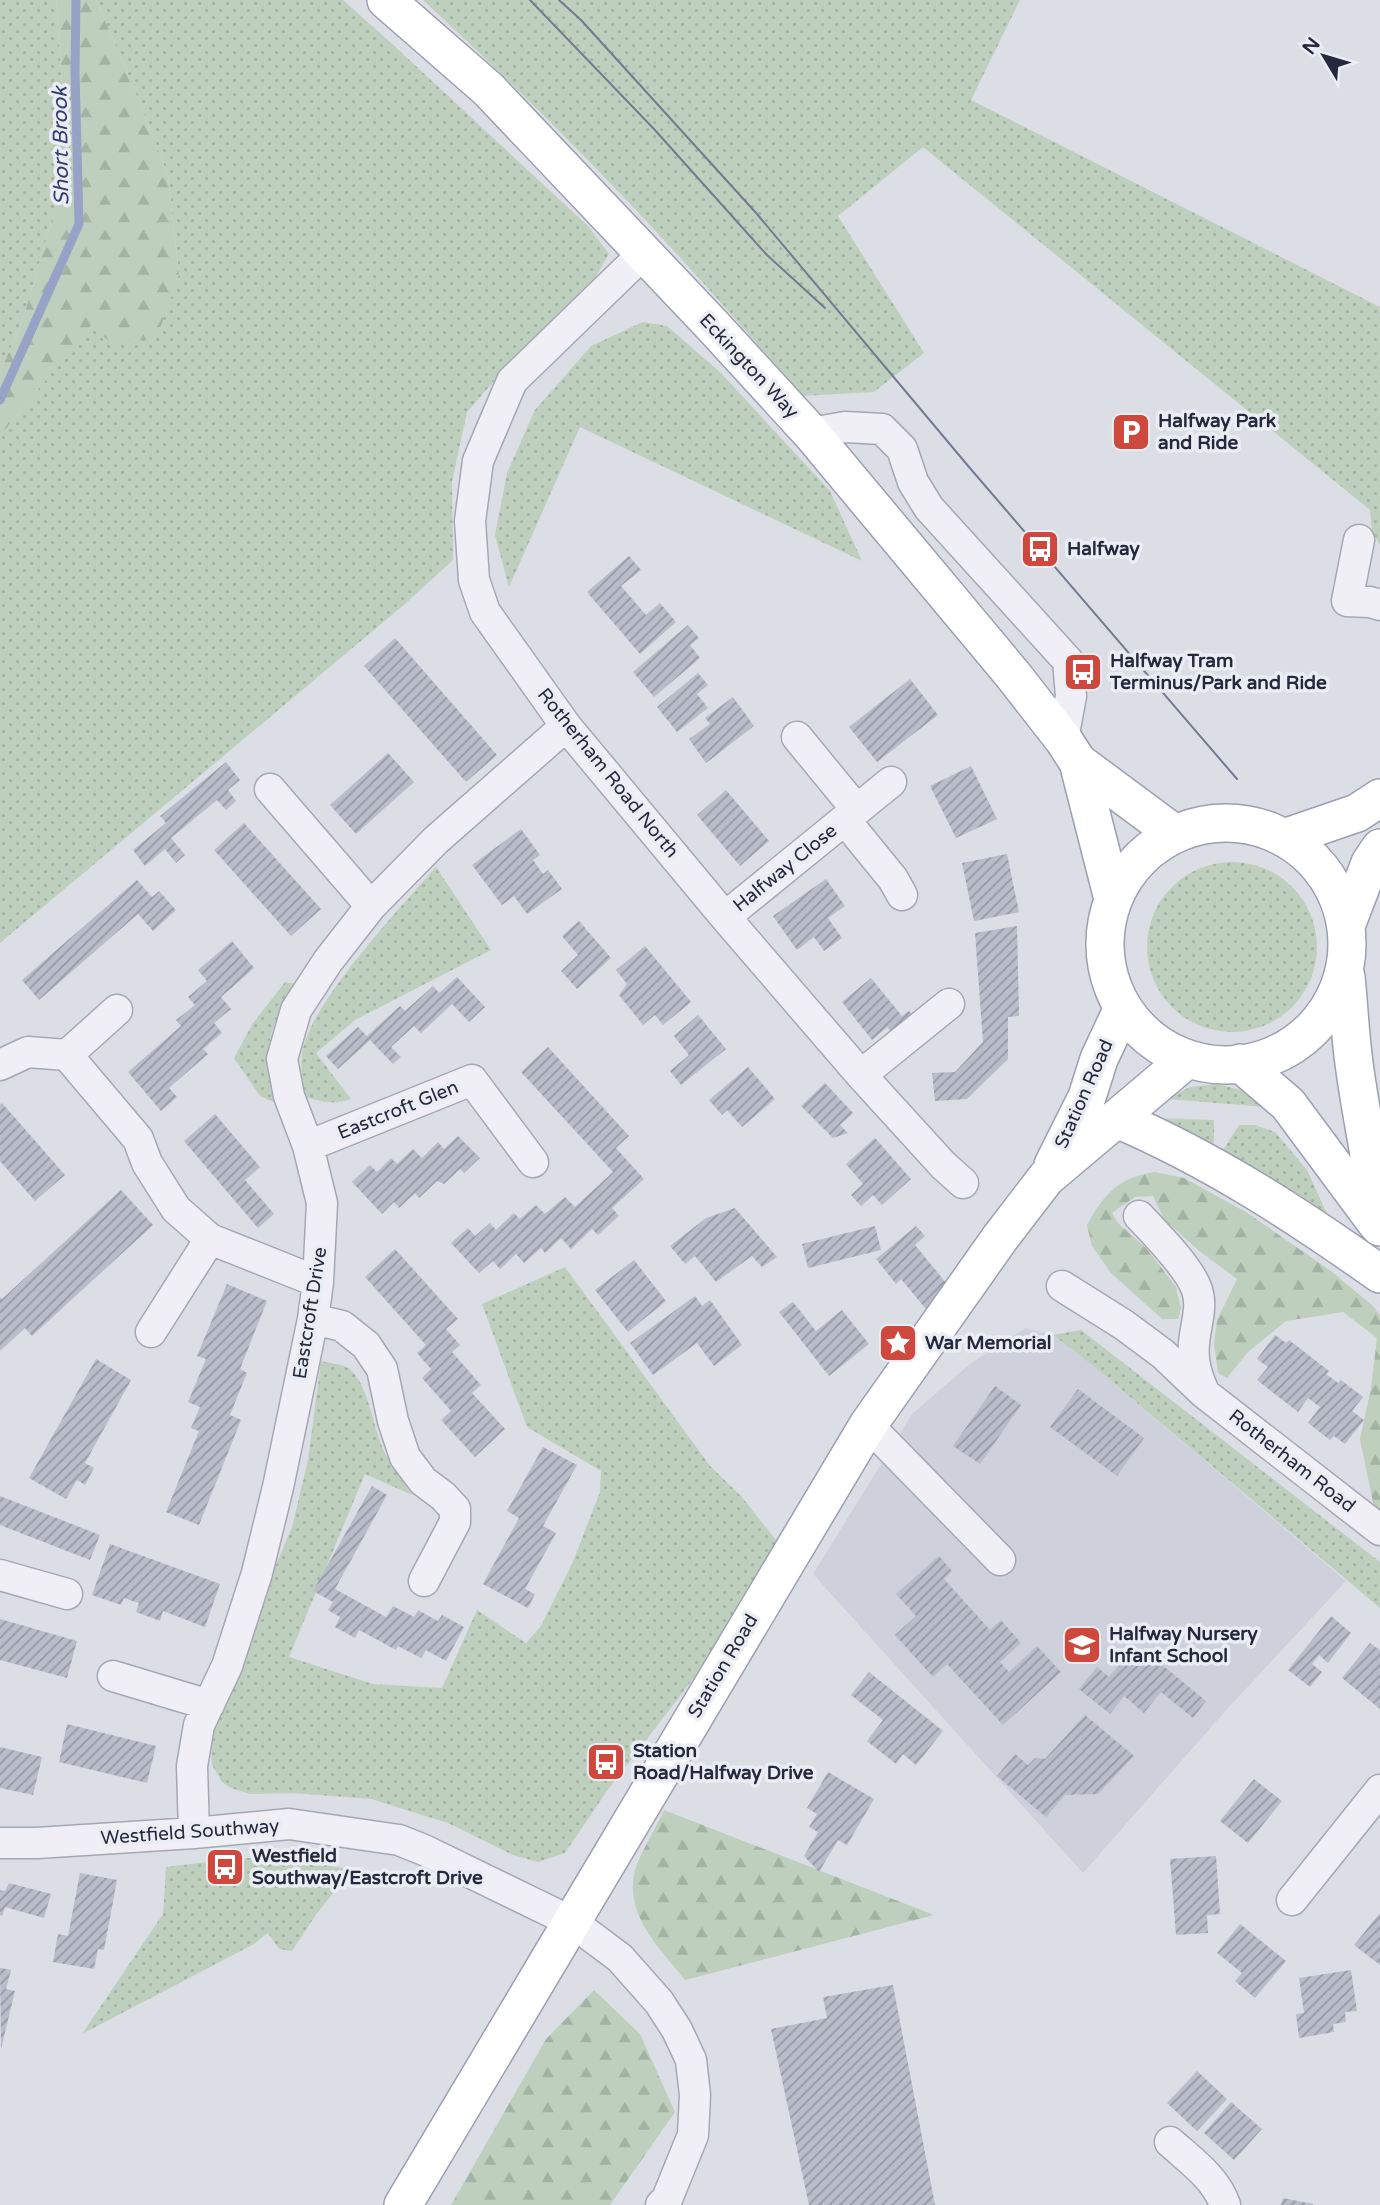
<svg xmlns="http://www.w3.org/2000/svg" width="1380" height="2205" font-family="'Varela Round',sans-serif">
<style>
.built{fill:#ced0db}
.grass{fill:url(#grass-dots)}
.forest{fill:url(#forest-firs)}
.lines{fill:none;stroke-linecap:round;stroke-linejoin:round}
.stream{stroke:#96a3c7;stroke-width:9}
.building{fill:url(#building-hatch)}
.minor-casing{stroke:#a5a8b3;stroke-width:33}
.major-casing{stroke:#9b9fb2;stroke-width:40}
.minor{stroke:#efeff5;stroke-width:30}
.major{stroke:#fff;stroke-width:37}
.tram{stroke:#757a90;stroke-width:2}
.labels{text-anchor:middle;dominant-baseline:central;stroke-width:7;stroke-linejoin:round;paint-order:stroke}
.street-label{font-size:19px;fill:#26293d;stroke:#ebedf4}
.poi-label{font-size:19px;font-weight:bold;fill:#26293d;stroke:#ebedf4;text-anchor:start}
.water-label{font-size:21px;font-style:italic;fill:#303f70;stroke:#ebedf4}
</style>
<defs>
<pattern id="grass-dots" width="8" height="8" patternUnits="userSpaceOnUse" patternTransform="scale(1.75)"><rect width="8" height="8" fill="#bed0bd"/><path d="M2 2h.1M6 6h.1" fill="none" stroke="#a3b3a3" stroke-width="1.8" stroke-linecap="round"/></pattern>
<pattern id="forest-firs" width="22" height="20" patternUnits="userSpaceOnUse" patternTransform="scale(1.75)"><rect width="22" height="20" fill="#bed0bd"/><path d="M5 1l3.5 6h-7zM16 11l3.5 6h-7z" fill="#a3b3a3"/></pattern>
<pattern id="building-hatch" width="6" height="6" patternUnits="userSpaceOnUse" patternTransform="scale(1.75)"><rect width="6" height="6" fill="#b9bcc9"/><path d="M-1 1l2-2M0 6l6-6M5 7l2-2" fill="none" stroke="#9699a4"/></pattern>
</defs>
<rect width="100%" height="100%" fill="#dcdee6"/>
<path class="built" d="M1025,1328L1053,1335L1091,1364L1346,1581L1228,1708L1083,1873L813,1574L912,1414L970,1364Z"/>
<path class="grass" d="M0,0H56L68,165L22,322L0,372Z
M96,0H343L390,42L588,226L609,254L595,278L525,346L467,412L452,482L453,560L405,604L0,943V436L91,324L179,275L168,175L124,64Z
M423,0H1020L971,100L1380,307V545L1372,531L1370,510L923,147L838,216L924,353L874,392L801,396C684,255 557,124 423,0Z
M643,322L667,326L720,372L830,491L862,561L580,427L509,587L495,535L507,473L535,410L591,346Z
M1147 947a85 85 0 1 1 170 0a85 85 0 1 1-170 0Z
M436,867L491,950L355,1020L316,1053L351,1099C334,1105 322,1102 305,1097C303,1083 300,1068 302,1054C308,1005 402,906 436,867Z
M285,982L295,984C267,1033 263,1045 274,1102L260,1096L234,1058L253,1023Z
M1217,1084L1253,1093L1266,1107L1167,1099L1190,1087Z
M1155,1118L1214,1120V1141L1209,1148Z
M1239,1125H1255L1275,1132L1307,1170L1327,1214L1301,1196L1221,1153Z
M565,1267L710,1466L741,1496L780,1545L709,1658L607,1791L565,1853L538,1862L513,1855L448,1823L371,1799L292,1793L250,1794L231,1788L222,1782L212,1765L211,1737L243,1643L292,1527L308,1460L321,1361C329,1363 341,1364 348,1368C369,1382 373,1431 385,1453C393,1468 403,1482 412,1495L365,1474L289,1657L373,1684L442,1688L477,1610L526,1643L541,1626L572,1564L600,1492L601,1471L527,1427L482,1304Z
M1081,1330L1380,1562V1608L1091,1364L1053,1335Z
M240,1858H269L352,1869L315,1916L292,1951L279,1949L268,1933L254,1944L82,2034L163,1914L166,1867Z"/>
<path class="forest" d="M56,0H96L124,64L168,175L179,275L156,339L110,342L91,325L0,436V372L22,322L68,165Z
M1155,1172L1184,1178L1246,1212L1331,1271L1373,1306L1380,1315V1512L1374,1507L1360,1439L1371,1388L1377,1338L1343,1312L1286,1321L1247,1353L1227,1378L1218,1373L1214,1344L1217,1320L1237,1279L1198,1250L1164,1219L1153,1196L1135,1197L1112,1213L1118,1223L1147,1249L1176,1287L1181,1308L1178,1319H1162L1111,1273L1092,1246L1087,1225C1104,1194 1119,1177 1155,1172Z
M664,1810L934,1915L685,1980C661,1949 626,1918 634,1875C636,1860 657,1826 664,1810Z
M594,1990L640,2034L675,2112L610,2205H451L546,2039Z"/>
<g class="lines">
<path class="stream" d="M0,400L79,224L75,72L76,0"/>
</g>
<path class="building" d="M629,556L641,570L621,586L646,615L660,603L676,622L640,654L587,592Z
M688,625L699,638L690,645L700,658L654,697L633,672Z
M395,638L497,755L466,782L364,666Z
M698,673L708,685L697,694L708,708L677,732L657,707Z
M910,679L938,715L877,762L849,727Z
M733,697L754,726L706,763L689,739L710,724L705,718Z
M388,753L414,782L356,834L330,805Z
M226,762L240,780L228,790L236,801L226,810L217,800L171,838L185,855L176,863L165,849L145,866L133,850L166,823L160,816Z
M971,766L997,819L956,838L930,786Z
M726,790L769,841L740,866L697,815Z
M244,823L321,909L291,936L214,850Z
M521,829L540,855L533,860L543,874L548,870L562,889L527,914L514,896L502,905L472,865Z
M1007,854L1019,912L974,921L962,863Z
M826,879L845,906L828,918L842,938L824,951L814,937L797,950L773,916Z
M137,880L152,897L159,891L176,910L153,931L138,914L39,1000L22,980Z
M579,921L611,958L577,989L561,971L578,955L562,936Z
M1017,926L1019,1016L1008,1017V1059L967,1099L935,1101L932,1073L955,1072L983,1042L975,933Z
M232,941L254,968L221,997L231,1009L214,1023L222,1033L203,1049L208,1054L169,1088L177,1097L161,1111L128,1072L181,1026L176,1020L195,1005L188,997L207,981L198,970Z
M645,946L691,1002L663,1025L655,1015L643,1025L619,995L627,984L616,970Z
M457,977L485,1007L469,1022L452,1004L421,1033L414,1026L391,1047L401,1057L393,1064L370,1040L338,1069L326,1056L358,1027L367,1036L400,1006L405,1011L433,986L439,993Z
M871,978L902,1016L909,1011L917,1021L896,1038L887,1027L872,1040L842,1002Z
M698,1015L726,1049L681,1085L670,1071L689,1055L674,1036Z
M548,1047L629,1136L616,1148L644,1179L612,1208L619,1216L598,1235L592,1229L571,1249L561,1238L545,1253L541,1248L524,1263L516,1254L500,1269L493,1261L479,1273L451,1243L468,1228L475,1236L490,1223L496,1230L514,1213L520,1219L536,1205L545,1214L565,1197L575,1207L613,1172L521,1072Z
M748,1067L775,1099L742,1127L727,1110L722,1115L709,1100Z
M825,1083L853,1113L840,1125L848,1133L833,1138L801,1106Z
M2,1103L65,1175L35,1201L0,1161V1105Z
M215,1114L260,1167L245,1180L274,1214L258,1228L184,1141Z
M458,1136L480,1158L464,1173L460,1169L444,1184L437,1181L419,1198L415,1193L399,1208L394,1202L382,1214L352,1182L370,1165L377,1172L391,1158L397,1164L413,1149L422,1158L438,1142L444,1149Z
M875,1138L911,1179L882,1205L873,1195L861,1206L851,1195L863,1184L846,1164Z
M121,1190L153,1225L32,1336L25,1328L0,1351V1297L2,1299Z
M735,1208L777,1257L762,1267L752,1256L716,1282L695,1256L685,1264L670,1246L706,1218Z
M875,1226L881,1250L808,1268L802,1244Z
M916,1226L925,1236L915,1245L951,1289L926,1309L901,1279L896,1284L876,1259Z
M395,1249L458,1319L446,1329L460,1345L452,1352L481,1385L472,1393L505,1429L475,1457L441,1420L451,1411L422,1378L431,1369L417,1353L426,1345L365,1277Z
M634,1260L666,1301L628,1332L595,1290Z
M227,1284L267,1301L240,1369L247,1373L230,1415L241,1420L199,1525L166,1512L199,1431L191,1428L200,1407L188,1402L206,1359L197,1356Z
M695,1296L702,1306L710,1300L742,1345L714,1366L697,1343L653,1375L630,1343Z
M793,1302L816,1331L842,1310L869,1344L829,1376L779,1312Z
M1275,1335L1286,1343L1289,1340L1329,1371L1326,1374L1338,1383L1341,1380L1363,1397L1352,1411L1364,1420L1345,1444L1334,1436L1330,1440L1308,1423L1320,1407L1308,1398L1298,1412L1257,1380L1268,1367L1257,1359Z
M96,1359L131,1380L85,1463L94,1468L85,1485L77,1480L66,1499L29,1478Z
M995,1386L1021,1405L980,1464L953,1446Z
M1078,1389L1144,1438L1117,1476L1050,1427Z
M543,1447L577,1465L543,1526L556,1533L525,1589L535,1594L528,1608L483,1584L519,1518L507,1511Z
M372,1486L387,1495L335,1589L386,1617L393,1606L414,1617L418,1610L438,1621L442,1615L464,1627L446,1661L426,1650L421,1658L398,1646L396,1650L359,1630L355,1638L335,1627L340,1617L328,1610L333,1602L313,1591Z
M0,1496L100,1535L90,1560L0,1525Z
M110,1544L220,1584L205,1627L163,1611L160,1621L136,1612L139,1603L124,1598L121,1605L92,1595Z
M939,1556L952,1571L944,1579L990,1630L1001,1620L1021,1643L1000,1662L1009,1672L1037,1646L1061,1672L1003,1725L947,1664L933,1677L895,1635L916,1616L896,1594Z
M1331,1616L1351,1633L1328,1663L1319,1655L1312,1664L1322,1672L1310,1687L1288,1670Z
M0,1619L77,1641L67,1678L0,1660Z
M1370,1643L1380,1650V1709L1342,1678Z
M1144,1650L1206,1701L1193,1718L1161,1692L1144,1713L1124,1696L1110,1714L1079,1689L1097,1667L1109,1677L1128,1654L1136,1661Z
M869,1672L943,1731L916,1765L903,1754L896,1764L867,1741L883,1720L851,1695Z
M1085,1715L1134,1756L1098,1794L1065,1795L1046,1817L997,1776L1015,1754L1028,1765L1035,1758L1045,1759Z
M67,1724L156,1746L147,1783L59,1762Z
M0,1747L42,1757L33,1795L0,1788Z
M828,1772L874,1799L847,1845L838,1840L819,1872L804,1856L818,1832L809,1827L817,1814L807,1808Z
M1254,1779L1282,1801L1248,1843L1220,1821Z
M1216,1856L1220,1914L1207,1915L1208,1933L1176,1935L1170,1859Z
M80,1873L117,1880L104,1950L98,1949L94,1969L53,1962L58,1934L68,1936Z
M9,1883L51,1894L44,1918L5,1907L2,1916L0,1915V1890L5,1891Z
M1380,1913V1965L1354,1945Z
M1240,1924L1286,1961L1255,1998L1235,1981L1242,1973L1217,1953Z
M0,1968L11,1970L6,1989L15,1991L1,2049Z
M1351,1970L1357,2011L1345,2012L1346,2022L1333,2024L1334,2032L1299,2038L1296,2014L1304,2013L1299,1978Z
M893,1985L935,2205H809L771,2029L827,2018L823,1997Z
M1197,2071L1227,2099L1197,2131L1167,2103Z
M1231,2102L1262,2129L1234,2160L1204,2133Z
M1283,2198L1313,2204V2205H1281Z"/>
<g class="lines">
<g class="minor-casing">
<path id="minor" d="M644,253L512,381L478,461L470,521L474,580L485,612L566,726L725,917L861,1075L943,1165L963,1183
M811,433L845,427L882,429L902,449L913,482L929,508L1068,661L1071,696L1063,739
M1359,540L1347,601L1370,602L1380,605
M797,737L857,810
M270,789L371,906
M845,820L893,879L902,895
M725,917L891,782
M67,1055L138,1139L147,1163L176,1209L210,1239L318,1282
M67,1055L117,1010
M0,1065L28,1052L67,1055
M861,1075L949,1004
M308,1146L472,1080L533,1162
M1139,1216C1155,1233 1190,1268 1197,1290C1203,1308 1195,1326 1194,1344C1192,1362 1197,1376 1204,1392
M1062,1286L1124,1325L1163,1354L1204,1393L1380,1530
M313,1319L342,1326L366,1345L382,1369L393,1421L405,1457L423,1481L443,1496L455,1509V1522L424,1581
M151,1332L210,1239
M868,1425L1000,1560
M0,1575L67,1594
M113,1676L209,1705
M194,1833L192,1766L199,1725L227,1666L257,1573L278,1487L313,1319L318,1282L322,1203L308,1146L289,1096L282,1059L296,1010L328,961L371,906L436,840L566,726
M0,1843H37L194,1833L289,1824L399,1840L424,1850L572,1922L620,1958L659,2002L677,2030L691,2060L695,2095L693,2135L667,2199L661,2205
M1292,1900L1380,1790
M1170,2142C1191,2161 1216,2178 1225,2205"/>
</g>
<g class="major-casing">
<path id="major" d="M386,0L488,89L713,326L811,433L1013,675L1063,739L1078,762L1113,899
M1078,762L1175,834
M1105 944a121 121 0 1 1 242 0a121 121 0 1 1-242 0Z
M1284,838L1357,813L1380,798
M1346,926L1370,863L1380,848
M1346,977C1349,1006 1350,1034 1354,1063C1361,1118 1374,1172 1380,1227
M1240,1063L1288,1104L1377,1224
M1117,1119C1211,1159 1297,1215 1380,1274
M1053,1165L1087,1097L1099,1059L1122,1010
M403,2205L868,1425L1000,1238L1046,1178L1186,1060"/>
</g>
<use href="#minor" class="minor"/>
<use href="#major" class="major"/>
<path class="tram" d="M530,0L654,129L767,255L825,308
M559,0L581,20L757,214L969,467L1237,779"/>
</g>
<defs>
<g id="parking-square" transform="scale(2.0125)"><rect x="-9" y="-9" width="18" height="18" rx="4" fill="#ce483e" stroke="#ebedf4"/><path d="M-3.5-5.5H1a3.5 3.5 0 0 1 0 7H-1V5.5H-3.5ZM-1-3.4V-.6H.8a1.4 1.4 0 0 0 0-2.8Z" fill="#fff"/></g>
<g id="bus-square" transform="scale(2.0125)"><rect x="-9" y="-9" width="18" height="18" rx="4" fill="#ce483e" stroke="#ebedf4"/><path d="M-5-6H5V4H4V6H2V4H-2V6H-4V4H-5ZM-3.5-4V0h7V-4ZM-3.5 1.2v1.5H-2V1.2ZM2 1.2v1.5H3.5V1.2Z" fill="#fff"/></g>
<g id="sight-square" transform="scale(2.0125)"><rect x="-9" y="-9" width="18" height="18" rx="4" fill="#ce483e" stroke="#ebedf4"/><path d="M0-6L1.8-2.2L6-1.7L2.9 1.2L3.7 5.4L0 3.3L-3.7 5.4L-2.9 1.2L-6-1.7L-1.8-2.2Z" fill="#fff"/></g>
<g id="school-square" transform="scale(2.0125)"><rect x="-9" y="-9" width="18" height="18" rx="4" fill="#ce483e" stroke="#ebedf4"/><path d="M0-5L7-2L0 1L-7-2ZM-4 1L0 2.5L4 1V4Q0 6-4 4Z" fill="#fff"/></g>
</defs>
<g fill-rule="evenodd">
<use href="#parking-square" x="1131" y="432"/>
<use href="#bus-square" x="1040" y="549"/>
<use href="#bus-square" x="1083" y="672"/>
<use href="#sight-square" x="898" y="1343"/>
<use href="#school-square" x="1082" y="1645"/>
<use href="#bus-square" x="606" y="1762"/>
<use href="#bus-square" x="225" y="1867"/>
</g>
<g class="labels">
<g class="street-label">
<text transform="translate(749 366) rotate(47)">Eckington Way</text>
<text transform="translate(608 773) rotate(51)">Rotherham Road North</text>
<text transform="translate(785 868) rotate(-39)">Halfway Close</text>
<text transform="translate(1084 1094) rotate(-66)">Station Road</text>
<text transform="translate(398 1110) rotate(-22)">Eastcroft Glen</text>
<text transform="translate(310 1313) rotate(-81)">Eastcroft Drive</text>
<text transform="translate(1292 1461) rotate(38)">Rotherham Road</text>
<text transform="translate(723 1666) rotate(-59)">Station Road</text>
<text transform="translate(190 1832) rotate(-4)">Westfield Southway</text>
</g>
<g class="poi-label">
<text x="1158" y="421">Halfway Park<tspan x="1158" dy="22">and Ride</tspan></text>
<text x="1067" y="549">Halfway</text>
<text x="1110" y="661">Halfway Tram<tspan x="1110" dy="22">Terminus/Park and Ride</tspan></text>
<text x="925" y="1343">War Memorial</text>
<text x="1109" y="1634">Halfway Nursery<tspan x="1109" dy="22">Infant School</tspan></text>
<text x="633" y="1751">Station<tspan x="633" dy="22">Road/Halfway Drive</tspan></text>
<text x="252" y="1856">Westfield<tspan x="252" dy="22">Southway/Eastcroft Drive</tspan></text>
</g>
<g class="water-label">
<text transform="translate(61 146) rotate(-91)">Short Brook</text>
</g>
</g>
<g transform="translate(1324 56) rotate(308)" stroke="#ebedf4" stroke-width="5" paint-order="stroke">
<path d="M0-5L12 26L0 18L-12 26Z" fill="#26293d"/>
<text y="-10" font-size="19" font-weight="bold" text-anchor="middle" fill="#26293d">N</text>
</g>
</svg>
